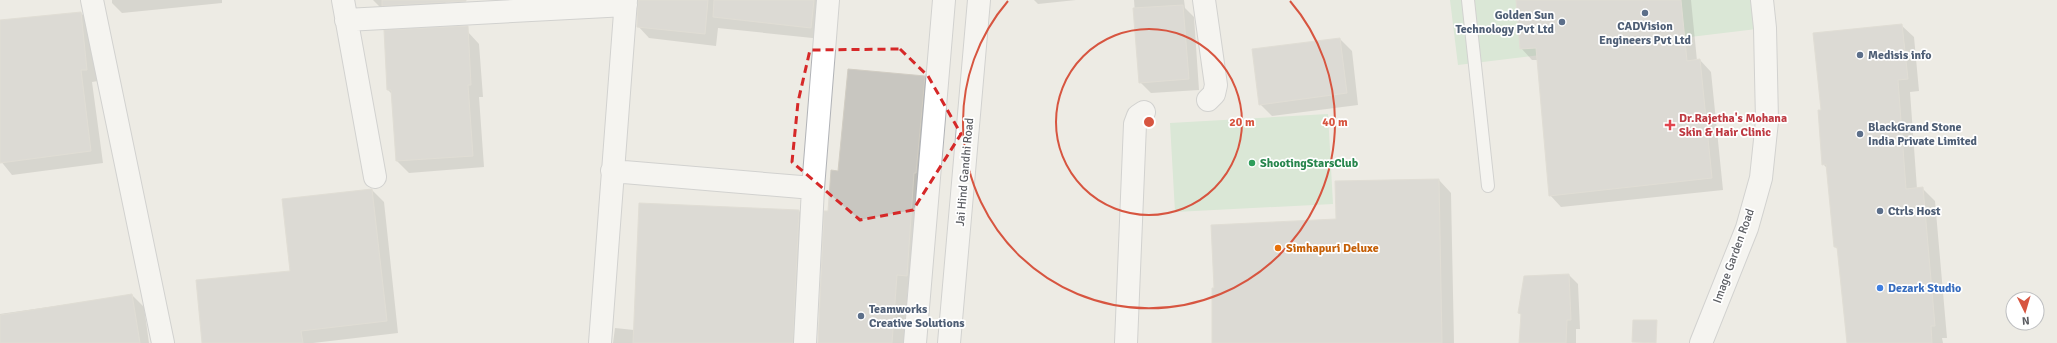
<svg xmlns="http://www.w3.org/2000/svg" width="2057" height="343" font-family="Signika,sans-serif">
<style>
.green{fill:#c3e2c5}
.shadow{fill:#0003}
.building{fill:#c8c6c0;stroke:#d1cdc3}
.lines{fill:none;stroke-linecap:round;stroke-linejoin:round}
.service-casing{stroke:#b1b3b7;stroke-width:14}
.minor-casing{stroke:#b1b3b7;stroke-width:24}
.tertiary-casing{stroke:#b1b3b7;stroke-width:24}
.service{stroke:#fff;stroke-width:12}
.minor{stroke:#fff;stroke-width:22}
.tertiary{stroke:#fff;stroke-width:22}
.marked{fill:none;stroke:#d62828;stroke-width:3;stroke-dasharray:8 5;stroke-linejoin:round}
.ring{fill:none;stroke:#d75540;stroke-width:2}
.service-dot{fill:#5c6f8a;stroke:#fff;stroke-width:1.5}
.health-dot{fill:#e0444e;stroke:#fff;stroke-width:1.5}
.leisure-dot{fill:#2e9e5b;stroke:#fff;stroke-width:1.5}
.food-dot{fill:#e8710a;stroke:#fff;stroke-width:1.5}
.shop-dot{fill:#3f7fe0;stroke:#fff;stroke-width:1.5}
.labels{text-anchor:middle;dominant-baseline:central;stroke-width:3.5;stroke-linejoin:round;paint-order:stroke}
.service-label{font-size:12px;font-weight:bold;fill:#4e5e75;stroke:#fff;text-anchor:start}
.health-label{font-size:12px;font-weight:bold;fill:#be3a42;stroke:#fff;text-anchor:start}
.leisure-label{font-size:12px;font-weight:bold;fill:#27864d;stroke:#fff;text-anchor:start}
.street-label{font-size:12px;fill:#5c5e63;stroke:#fff}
.food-label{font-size:12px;font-weight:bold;fill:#c56008;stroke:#fff;text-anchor:start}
.shop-label{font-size:12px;font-weight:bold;fill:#366cbe;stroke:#fff;text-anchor:start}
.centre{fill:#d75540;stroke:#fff;stroke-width:2}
.ring-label{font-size:12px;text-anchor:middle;font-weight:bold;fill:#d75540;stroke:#fff;stroke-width:3.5;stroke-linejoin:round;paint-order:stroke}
</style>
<rect width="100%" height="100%" fill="#edebe4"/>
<path class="green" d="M1450,0H1762L1765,28L1458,65Z
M1328,114L1333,204L1175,212L1170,123Z"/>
<path class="shadow" d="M112,0H222V3L122,13L112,3Z
M373,0H445L447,15L386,13Z
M639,0H827L822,39L718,28L716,46L649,38L638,26Z
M1034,0H1076L1038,4Z
M1134,0H1184L1185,8L1194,17L1199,90L1151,93L1140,82Z
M1517,0H1691L1697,61L1700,60L1711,72L1723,190L1561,207L1550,195L1538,60H1532L1521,48Z
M81,13L93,25L98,81L92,82L103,163L12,175L0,160V21Z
M1901,25L1914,37L1919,91L1910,92L1917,189L1922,188L1935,201L1947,338H1942L1943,343H1847L1839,250L1835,247L1828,169L1823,164L1822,111Z
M468,32L479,44L483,97H479L484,167L409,173L397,161L392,94L388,90Z
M1340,39L1352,51L1358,105L1272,116L1260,104Z
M925,77L936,89L918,288L908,287L904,343H819L829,212L839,172Z
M1439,180L1451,193L1454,343H1213L1337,220Z
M372,190L384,202L398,333L313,343H204L291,272Z
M799,211L811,223L805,343H613L615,328L634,330Z
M1569,275L1578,284L1580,329H1576V343H1520L1522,315L1519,313Z
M132,295L144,307L149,343H0V314Z"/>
<path class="building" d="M382,0H466V1L382,6Z
M638,0H708L705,34L637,27Z
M714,0H814L811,28L713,17Z
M1516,0H1681L1687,61L1700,59L1712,178L1549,196L1536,48L1520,49Z
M1183,5L1189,79L1139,83L1133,8Z
M81,12L87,70H81L91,151L0,163V20Z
M1902,24L1908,79L1898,80L1906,189L1923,187L1935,326H1931L1932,343H1847L1837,247H1834L1826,164L1822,165L1818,110H1821L1813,33Z
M468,26L471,85H468L473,156L396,161L391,90H387L384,30Z
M1340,38L1347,93L1259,105L1252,49Z
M848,69L925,76L916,173H914L907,276L897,275L892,343H818L824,211H828L831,170L838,171Z
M1439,179L1442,343H1212V288H1214L1211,225L1336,219L1335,181Z
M372,189L387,321L301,331L303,343H202L196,280L290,271L282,199Z
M639,203L799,210L793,343H633Z
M1569,274L1571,320H1567L1566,343H1519L1521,314L1518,313L1524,276Z
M132,294L140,343H0V315Z
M1633,320H1657L1656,343L1632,342Z"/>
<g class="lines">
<g class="service-casing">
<path id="service" d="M1468,0L1488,186"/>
</g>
<g class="minor-casing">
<path id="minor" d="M92,0L163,343
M343,0L375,177
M1204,0L1216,85L1214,94L1208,100
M346,20L626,5
M612,171L813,188
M600,343L626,0
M805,343L813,188L828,0
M1126,343L1135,124L1138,116L1144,112
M1701,343L1747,228L1761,178L1767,121L1765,28L1762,0"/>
</g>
<g class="tertiary-casing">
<path id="tertiary" d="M915,343L944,0
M949,343L979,0"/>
</g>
<use href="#service" class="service"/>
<use href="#minor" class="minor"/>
<use href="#tertiary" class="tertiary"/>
</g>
<path d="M0 0H2057V343H0ZM900,49L928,76L961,134L913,210L860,220L792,162L798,102L810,50Z" fill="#edebe4" fill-opacity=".55" fill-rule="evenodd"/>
<path class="marked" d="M900,49L928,76L961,134L913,210L860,220L792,162L798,102L810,50Z"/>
<g class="ring">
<circle cx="1149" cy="122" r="93"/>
<path d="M1290 1A186 186 0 1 1 1008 1"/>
</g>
<g class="service-dot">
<circle cx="1645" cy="13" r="4"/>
<circle cx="1562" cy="22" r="4"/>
<circle cx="1860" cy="55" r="4"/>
<circle cx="1860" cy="134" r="4"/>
<circle cx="1880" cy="211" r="4"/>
<circle cx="861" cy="316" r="4"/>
</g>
<path class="health-dot" d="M1668 119h4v4h4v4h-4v4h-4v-4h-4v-4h4z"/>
<circle class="leisure-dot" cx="1252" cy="163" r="4"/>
<circle class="food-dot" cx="1278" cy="248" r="4"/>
<circle class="shop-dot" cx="1880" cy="288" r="4"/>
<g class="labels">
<g class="service-label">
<text x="1554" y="15" text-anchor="end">Golden Sun<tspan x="1554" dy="14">Technology Pvt Ltd</tspan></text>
<text x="1645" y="26" text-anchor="middle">CADVision<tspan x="1645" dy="14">Engineers Pvt Ltd</tspan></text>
<text x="1868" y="55">Medisis info</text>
<text x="1868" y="127">BlackGrand Stone<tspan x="1868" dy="14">India Private Limited</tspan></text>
<text x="1888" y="211">Ctrls Host</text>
<text x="869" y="309">Teamworks<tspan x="869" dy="14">Creative Solutions</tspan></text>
</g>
<g class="health-label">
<text x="1679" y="118">Dr.Rajetha's Mohana<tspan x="1679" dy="14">Skin &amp; Hair Clinic</tspan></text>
</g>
<g class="leisure-label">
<text x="1260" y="163">ShootingStarsClub</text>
</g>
<g class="street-label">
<text transform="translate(965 172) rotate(-85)">Jai Hind Gandhi Road</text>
<text transform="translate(1734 256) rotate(-70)">Image Garden Road</text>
</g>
<g class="food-label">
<text x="1286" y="248">Simhapuri Deluxe</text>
</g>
<g class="shop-label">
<text x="1888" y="288">Dezark Studio</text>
</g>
</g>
<circle cx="1149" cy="122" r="6" class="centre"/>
<g class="ring-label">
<text x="1242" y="126">20 m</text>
<text x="1335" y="126">40 m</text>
</g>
<g transform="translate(2025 311) rotate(175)"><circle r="19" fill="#ffffff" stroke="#bebfc1"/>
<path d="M0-3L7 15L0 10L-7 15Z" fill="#d75540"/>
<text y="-6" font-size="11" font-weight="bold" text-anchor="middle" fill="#5c5e63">N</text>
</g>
</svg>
